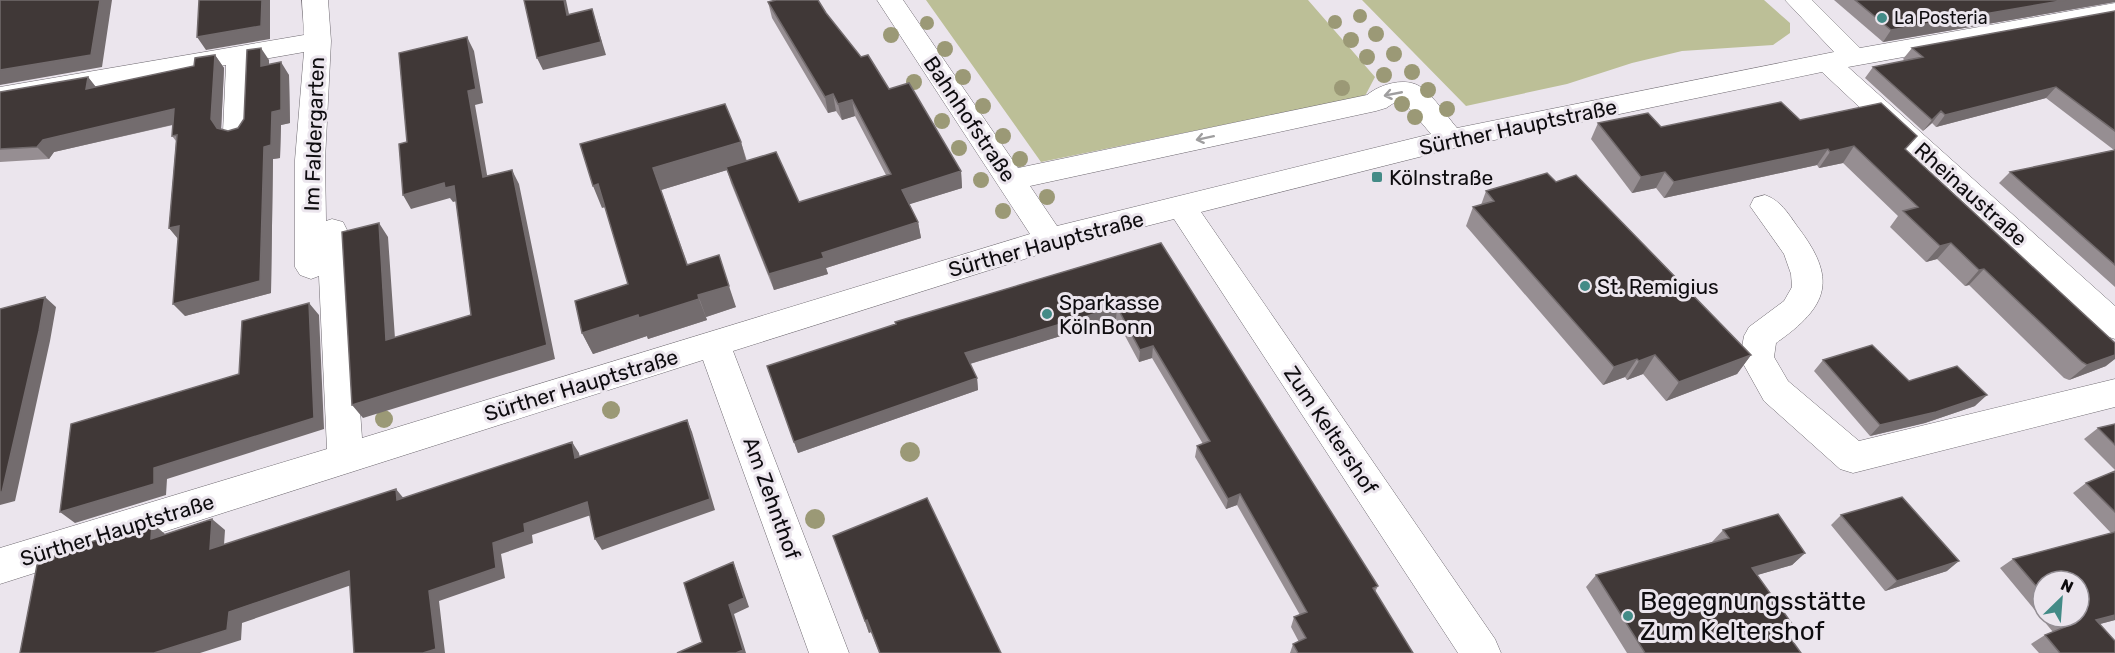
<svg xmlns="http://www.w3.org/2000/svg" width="2115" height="653" font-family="Rubik,sans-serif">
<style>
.green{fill:#bcbf97}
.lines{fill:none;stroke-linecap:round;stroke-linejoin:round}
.minor-casing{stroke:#6f6a71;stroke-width:1}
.minor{fill:#fff;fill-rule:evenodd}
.tree{fill:#9b9976}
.wall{fill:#968e92;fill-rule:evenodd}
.shaded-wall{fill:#736c6e}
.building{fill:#403837;stroke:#736c6e;stroke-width:1.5}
.oneway{stroke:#9f9e9f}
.poi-dot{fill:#438b87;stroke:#ebe5ed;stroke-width:2}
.labels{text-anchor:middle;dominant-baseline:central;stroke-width:6;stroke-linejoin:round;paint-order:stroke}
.far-poi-label{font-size:18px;fill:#0e0c0f;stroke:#ebe5ed;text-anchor:start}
.street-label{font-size:21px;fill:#0e0c0f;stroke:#ebe5ed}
.poi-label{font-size:21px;fill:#0e0c0f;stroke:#ebe5ed;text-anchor:start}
.near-poi-label{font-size:26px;fill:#0e0c0f;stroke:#ebe5ed;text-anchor:start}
</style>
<rect width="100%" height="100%" fill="#ebe5ed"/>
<path class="green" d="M926,0H1308L1375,77L1365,96L1041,162Z
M1362,0H1764L1790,23V33L1773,45L1682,51L1632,63L1567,84L1466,106Z"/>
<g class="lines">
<g class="minor-casing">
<path id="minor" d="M302,0H328L331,41L325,160L326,221L332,219L343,222L347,230L362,438L1030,234L877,0H903L1018,168L1367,95C1380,84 1407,76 1422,88C1435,98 1446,115 1457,128L1834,52L1785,0H1812L1860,48L2115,3V19L1848,67L2115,306V339L2103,335L1822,72L1451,149L1201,212L1495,639L1501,653H1458L1174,219L1053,250L733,351L849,653H809L703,360L0,584V548L327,449L319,276L311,279L300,275L295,267V160L304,52L253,61L251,132L247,139L237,142L227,139L223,132L226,65L0,105V87L304,35ZM1397,101H1403L1431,134L1057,226L1030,186L1376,111L1386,108Z
M1765,195C1780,200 1788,213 1797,226C1838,279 1829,306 1776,343L1774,357L1788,381L1859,441L2115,379V407L1853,473L1840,469L1764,401L1740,358L1744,336L1749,327L1784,301L1792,287L1791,274L1784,254L1750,206L1754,198Z"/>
</g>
<use href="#minor" class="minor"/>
</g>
<g class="tree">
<circle cx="1360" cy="16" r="7"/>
<circle cx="1335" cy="22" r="7"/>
<circle cx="927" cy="23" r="7"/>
<circle cx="1376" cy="34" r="8"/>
<circle cx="891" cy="35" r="8"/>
<circle cx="1351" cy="40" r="8"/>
<circle cx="945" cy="49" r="8"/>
<circle cx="1394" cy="54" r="8"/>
<circle cx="1367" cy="57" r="8"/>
<circle cx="1412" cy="72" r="8"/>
<circle cx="1384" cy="75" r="8"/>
<circle cx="963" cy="77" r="8"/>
<circle cx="914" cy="82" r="8"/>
<circle cx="1342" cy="88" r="8"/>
<circle cx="1428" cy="90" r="8"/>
<circle cx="1402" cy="104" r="8"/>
<circle cx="983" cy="106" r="8"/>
<circle cx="1447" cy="109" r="8"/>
<circle cx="1415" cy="117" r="8"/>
<circle cx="942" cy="121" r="8"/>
<circle cx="1003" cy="136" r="8"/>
<circle cx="959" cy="148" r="8"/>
<circle cx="1020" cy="159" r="8"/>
<circle cx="981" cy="180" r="8"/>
<circle cx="1047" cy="197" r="8"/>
<circle cx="1003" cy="211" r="8"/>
<circle cx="611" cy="410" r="9"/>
<circle cx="384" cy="419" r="9"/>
<circle cx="910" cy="452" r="10"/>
<circle cx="815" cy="519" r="10"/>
</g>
<path class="wall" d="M1834,0H2115V2L1883,42Z
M768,2L826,13L861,57L961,171L962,188L909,204L918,222L921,238L826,268L828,274L774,290L731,183L727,170L661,190L688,265L736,307L706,317L707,320L648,339L647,336L593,354L582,333L628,284L605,207L602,208L741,142L747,161L799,202L886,175L855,116L842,120L836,111L828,113L772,18Z
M2115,11V287L1999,183L2010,172L2114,150L2046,98L1936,127L1932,123L1923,131L1865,78L1873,67L1905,61L1903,59L1912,48Z
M215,55L224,68L221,129L228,131L238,128L244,119L269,60V64L289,75L290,123L281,125L280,158L273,159L271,293L185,316L178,239L169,228L176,141L172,136L173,125L54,152L49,159L0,162V92L88,77L96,87L194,66Z
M1598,123L1661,127L1906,150L2106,366L2069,380L2064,378L1969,285L1965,286L1937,259L1926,262L1890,227L1898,216L1843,163L1819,168L1817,165L1664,198L1656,188L1632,193L1591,139Z
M1556,182L1751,355L1737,374L1666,401L1643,374L1627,380L1625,377L1603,385L1466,226L1473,207L1481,205L1486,191Z
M1161,243L1378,586L1375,592L1413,653H1290L1293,644L1299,642L1291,627L1294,617L1300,615L1237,505L1226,509L1195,457L1197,446L1203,444L1152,358L1139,362L1116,319L970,364L977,378L978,390L798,453L771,378L896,324L895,322Z
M1823,360L1909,381L1975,406L1925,423L1870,436L1814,371Z
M2115,424V470L2084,439L2098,428Z
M2115,471V620L2100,624L2115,653H2039L2031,644L2045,635L2053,632L2000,568L2013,559L2111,533L2073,493L2086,483ZM2043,581L2079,617H2043Z
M1841,515L1947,571L1885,591L1831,525Z
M1723,530L1805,553L1792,565L1757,575L1787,635L1801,653H1627L1586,587L1596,575L1712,542Z
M833,536L1001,653H879L871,632L869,633Z"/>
<path class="shaded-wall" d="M100,0H112L102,67L0,85V70Z
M262,0H270V39L206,50L197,37Z
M564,0H566L572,28L567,15Z
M2066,0H2115V2L1883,42L1891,30Z
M592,9L606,55L543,70L537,58Z
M467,37L474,51L483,103L475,105L490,192L483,177L468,91Z
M261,48L269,60V79L261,66Z
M215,55L224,68L221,132L217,128L211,119Z
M281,62L289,75L290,123L281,125L280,158L273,159L271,293L185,316L173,304L264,147L272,112Z
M88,77L98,90L86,89Z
M2056,87L2046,98L1936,127L1945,115Z
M833,94L836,111L828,113L825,97Z
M852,100L855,116L842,120L838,104Z
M174,109L184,122L54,152L49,159L37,147L43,140Z
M1941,111L1932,123L1923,131L1932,120Z
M741,142L747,164L661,190L653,168Z
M1854,146L1843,163L1819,168L1830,152Z
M1828,149L1817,165L1664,198L1674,182Z
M512,170L519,184L555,359L363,418L352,405L547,345Z
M961,171L962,188L904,206L902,190Z
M1665,172L1656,188L1632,193L1641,177Z
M444,183L454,186L461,200L453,202L450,198L411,209L403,195Z
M598,184L608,206L602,208L593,186Z
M918,222L921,238L826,268L828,274L774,290L769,274L822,253Z
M379,223L388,237L396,353L386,340Z
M179,226L180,241L169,228Z
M1951,243L1937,259L1926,262L1940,246Z
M1984,269L1969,285L1965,286L1979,270Z
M726,277L736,307L706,317L698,295Z
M45,297L56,307L50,341L15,501L0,505V492Z
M699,299L707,320L648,339L647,336L593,354L582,333L638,315Z
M309,303L319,315L324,429L167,479L166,495L75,523L60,512L154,468Z
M1117,307L1116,319L966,365L965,353Z
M1153,346L1152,358L1139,362L1140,350Z
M1655,355L1643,374L1627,380L1639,361Z
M1751,355L1737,374L1666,401L1679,382Z
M2115,355V359L2106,366L2069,380L2087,365Z
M1637,359L1625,377L1603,385L1614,367Z
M977,378L978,390L798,453L794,442Z
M1987,395L1975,406L1925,423L1870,436L1880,425Z
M687,420L692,432L715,510L602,550L595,539Z
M572,442L579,453L582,470L575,458Z
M396,489L405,500H397Z
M1240,494L1237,505L1226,509L1228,499Z
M587,502L594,514L532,535L533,543L501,554L505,578L439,601L445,653H423L429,591L493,543L524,524Z
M212,519L225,530L223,560L210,549Z
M152,523L165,534V550L151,539Z
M1805,553L1792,565L1740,580L1752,568Z
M1959,561L1947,571L1885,591L1897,581Z
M733,562L737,572L749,607L734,614L746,653H736L729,605Z
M349,571L360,582L242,623L241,640L200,653H154L229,612Z
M2115,615V620L2081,629L2096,620Z
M867,620L871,632L869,633L865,621Z
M1795,628L1782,639L1785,631Z"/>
<path class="building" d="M0,0H100L91,55L0,70Z
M199,0H262L261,26L197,37Z
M524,0H564L567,15L592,9L601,42L537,58Z
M776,0H818L826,13L861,57L868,55L889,89L909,83L961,171L902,190L918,222L822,253L824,258L769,274L726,167L776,152L799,202L891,174L852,100L838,104L833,94L825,97L768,2Z
M1855,0H2066L1891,30Z
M2115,11V131L2056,87L1945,115L1941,111L1932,120L1873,67L1923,57L1912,48Z
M467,37L476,89L468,91L483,177L512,170L547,345L352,405L342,232L379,223L386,340L471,315L454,186L445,188L444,183L403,195L399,144L407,142L399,53Z
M261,48V66L281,62V110L272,112L271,145L264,147L260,281L173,304L179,226L169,228L177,135L172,136L174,109L43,140L37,147L0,149V92L88,77L86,89L194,66L195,58L215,55L211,119L217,128L228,131L238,128L244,119L247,50Z
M1781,102L1800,120L1881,103L1917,136L1905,149L2115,343V355L2087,365L2082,362L1984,269L1979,270L1951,243L1940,246L1903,211L1918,207L1854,146L1830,152L1828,149L1674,182L1665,172L1641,177L1598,123L1648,113L1661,127Z
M725,104L741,142L653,168L687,265L719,255L729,286L698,295L699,299L639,318L638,315L582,333L575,301L628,284L598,184L593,186L580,144Z
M2115,150V265L2010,172Z
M1547,173L1556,182L1576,175L1751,355L1679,382L1655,355L1639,361L1637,359L1614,367L1473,207L1494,201L1486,191Z
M1161,243L1378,586L1373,588L1413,653H1298L1293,644L1306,638L1294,617L1307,612L1240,494L1228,499L1197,446L1210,441L1153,346L1140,350L1117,307L965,353L977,378L794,442L767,366L896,324L895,322Z
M45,297L39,331L2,492H0V309Z
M309,303L314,418L154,468V484L60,512L71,424L239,374L242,321Z
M1872,345L1909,381L1957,366L1987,395L1936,412L1880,425L1823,360Z
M687,420L710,499L595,539L587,502L524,524L525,532L493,543L496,568L429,591L436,649L423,653H354L349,571L229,612L227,630L154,653H20L37,565L54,559L55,553L152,523L151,539L212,519L210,549L396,489L397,500L572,442L575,458Z
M2115,424V445L2098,428Z
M2115,471V512L2086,483Z
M1902,497L1959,561L1897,581L1841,515Z
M927,498L1001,653H880L867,620L865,621L833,536Z
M1778,514L1805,553L1752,568L1795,628L1785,631L1801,653H1645L1596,575L1729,538L1723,530Z
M2115,532V615L2096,620L2115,641V653H2060L2045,635L2070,625L2063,617H2079V581H2043V594L2013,559Z
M733,562L744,598L729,605L743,650L736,653H677L702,642L684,583Z"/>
<defs><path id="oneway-shaft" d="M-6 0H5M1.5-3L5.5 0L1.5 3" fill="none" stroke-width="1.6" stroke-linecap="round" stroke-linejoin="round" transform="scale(1.5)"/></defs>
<g class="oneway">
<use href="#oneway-shaft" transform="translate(1393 94) rotate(169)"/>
<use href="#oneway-shaft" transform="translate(1205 138) rotate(168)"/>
</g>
<g class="poi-dot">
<circle cx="1882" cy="18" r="6"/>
<rect x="1371" y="171" width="12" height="12" rx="3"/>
<circle cx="1585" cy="286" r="6"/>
<circle cx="1047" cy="314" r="6"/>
<circle cx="1628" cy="616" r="6"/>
</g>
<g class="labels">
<g class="far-poi-label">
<text x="1894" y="18">La Posteria</text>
</g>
<g class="street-label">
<text transform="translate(970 119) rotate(56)">Bahnhofstraße</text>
<text transform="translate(1518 127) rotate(-12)">Sürther Hauptstraße</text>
<text transform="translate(314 134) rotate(-88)">Im Faldergarten</text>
<text transform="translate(1971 194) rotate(42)">Rheinaustraße</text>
<text transform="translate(1046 244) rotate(-15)">Sürther Hauptstraße</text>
<text transform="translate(581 385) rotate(-17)">Sürther Hauptstraße</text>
<text transform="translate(1331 430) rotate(56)">Zum Keltershof</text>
<text transform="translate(772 498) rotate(70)">Am Zehnthof</text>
<text transform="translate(117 530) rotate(-17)">Sürther Hauptstraße</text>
</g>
<g class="poi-label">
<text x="1389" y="177">Kölnstraße</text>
<text x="1597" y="286">St. Remigius</text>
<text x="1059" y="302">Sparkasse<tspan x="1059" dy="24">KölnBonn</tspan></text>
</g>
<g class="near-poi-label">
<text x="1640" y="601">Begegnungsstätte<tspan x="1640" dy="30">Zum Keltershof</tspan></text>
</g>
</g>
<g transform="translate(2061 599) rotate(25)"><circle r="28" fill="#ebe5ed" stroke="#938e94" stroke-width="1.5"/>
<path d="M0-4.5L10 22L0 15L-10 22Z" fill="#438b87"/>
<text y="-9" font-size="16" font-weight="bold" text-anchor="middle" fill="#0e0c0f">N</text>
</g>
</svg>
